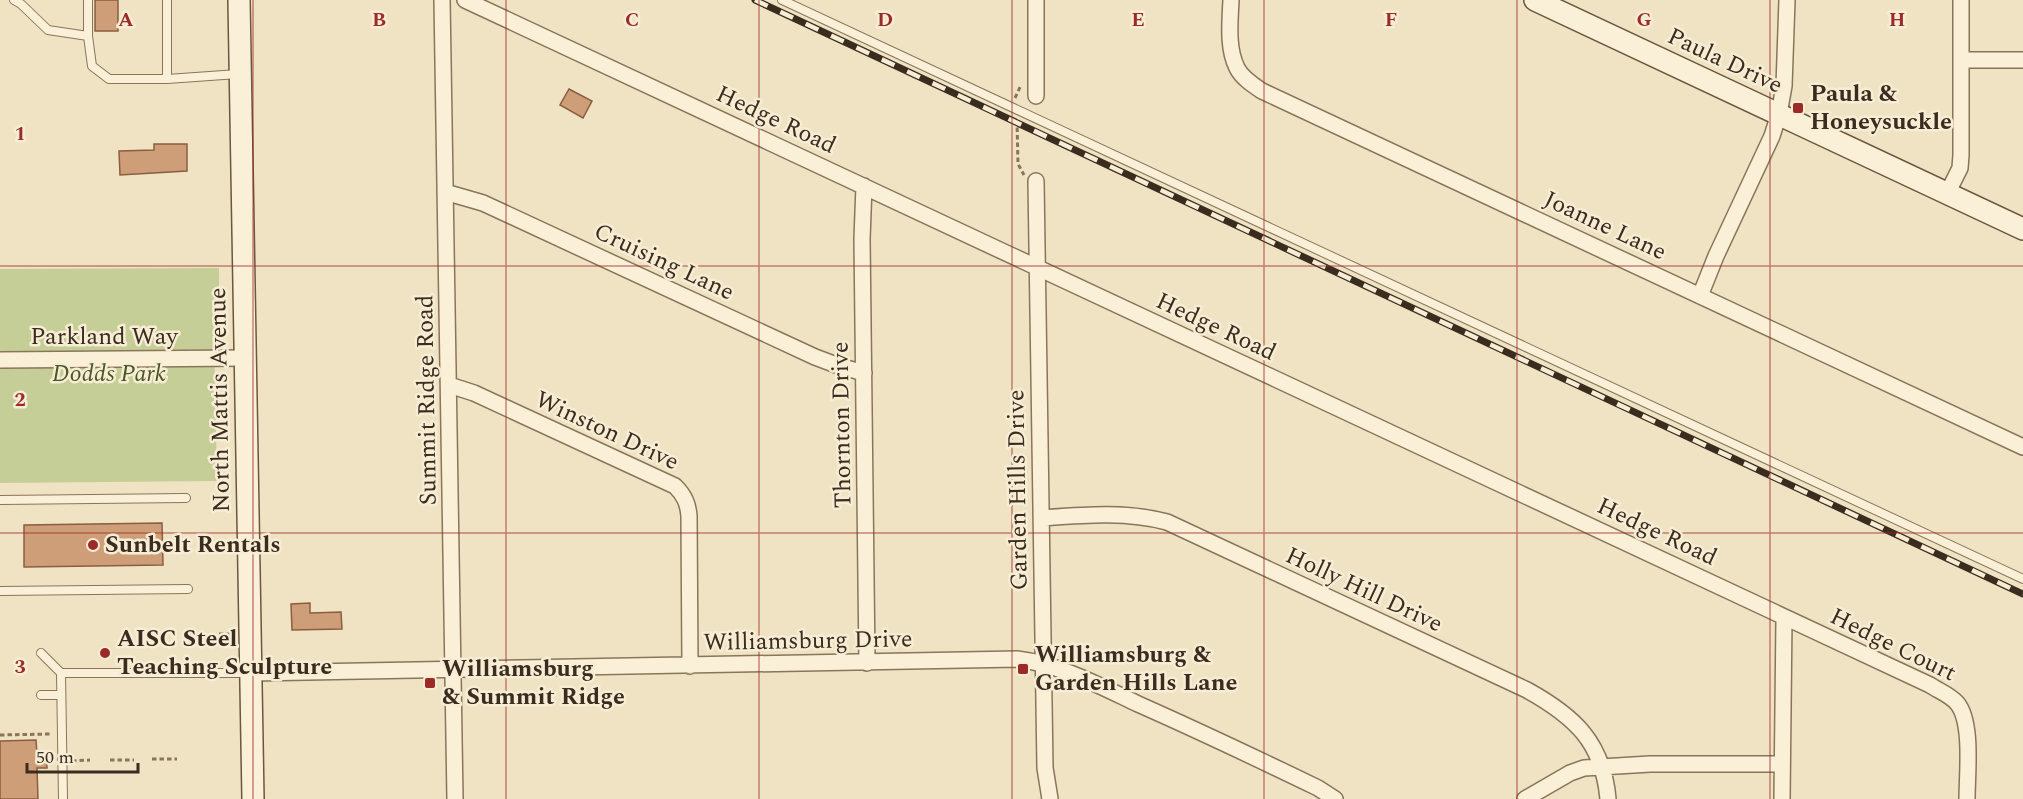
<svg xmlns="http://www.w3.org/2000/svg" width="2023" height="799" font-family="Spectral,serif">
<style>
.green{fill:#c6ce97}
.building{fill:#ce9e79;stroke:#8a5e3f;stroke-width:1.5}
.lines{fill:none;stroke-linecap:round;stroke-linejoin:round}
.lane-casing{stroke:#8a755a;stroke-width:10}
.street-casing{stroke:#8a755a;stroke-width:18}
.secondary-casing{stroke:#6c563d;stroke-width:24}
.path{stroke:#8a755a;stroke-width:3;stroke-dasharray:4.5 3;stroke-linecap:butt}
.lane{stroke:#faf0d8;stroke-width:8}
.street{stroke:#faf0d8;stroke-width:15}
.secondary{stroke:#faf0d8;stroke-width:21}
.rail-casing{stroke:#3a2c1e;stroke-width:7}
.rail{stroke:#f6edd4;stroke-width:4.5;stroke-dasharray:14;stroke-linecap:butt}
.grid{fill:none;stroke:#9b2a28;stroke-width:1.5;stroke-opacity:0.55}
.poi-dot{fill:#9b2a28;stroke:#f6edd4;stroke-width:2}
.labels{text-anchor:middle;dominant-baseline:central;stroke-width:5;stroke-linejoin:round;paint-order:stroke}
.street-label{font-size:24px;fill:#3a2c1e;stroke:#f6edd4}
.poi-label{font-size:24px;font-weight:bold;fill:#3a2c1e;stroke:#f6edd4;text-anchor:start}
.park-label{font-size:24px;font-style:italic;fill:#495724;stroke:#f6edd4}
.grid-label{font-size:20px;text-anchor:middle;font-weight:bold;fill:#9b2a28;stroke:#f6edd4;stroke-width:5;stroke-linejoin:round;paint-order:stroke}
</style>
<rect width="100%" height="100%" fill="#efe3c4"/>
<path class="green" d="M219,268V300L214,334L217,481L0,483V269Z"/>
<path class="building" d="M95,0H118V31H95Z
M569,89L592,101L583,118L560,105Z
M154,144H187V171L120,175L119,151L154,150Z
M162,523L163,565L24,567V525Z
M310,603V613L341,612L342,629L292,630L291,604Z
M36,740L37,755L46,754L47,768H37L38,799H0V741Z"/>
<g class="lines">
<g class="lane-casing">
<path id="lane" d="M14,0L21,4L48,30L88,36
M88,0V36L92,66L109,79H167L238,74
M782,0L2023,579
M167,79V0
M0,500L186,498
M0,591L188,589
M41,653L61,673
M41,695H61
M63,799L61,673H248"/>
</g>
<g class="street-casing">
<path id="street" d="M442,0L455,799
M465,0L1930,685C1939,691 1950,695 1957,703C1973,722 1967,774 1967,799
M1036,0V96
M1231,0C1230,22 1227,48 1237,68C1242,78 1253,85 1262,91L2023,447
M1961,60H2023
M1036,181L1045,768L1050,799
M864,186L862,239L867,663
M445,192L483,203L815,357L839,366L864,373
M1948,192L1960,168L1961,155V0
M1700,296L1716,256L1772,136L1779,114L1784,86L1787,0
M0,360L244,358
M449,385L474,393L675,486C684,495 688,503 689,516L690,666
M1042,518C1083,515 1126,511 1167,522L1527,690C1574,716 1603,742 1608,799
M250,673L1017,659C1059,664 1100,686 1138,704C1199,731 1258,759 1318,788L1335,799
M1525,799L1570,773L1584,768L1650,764H1782
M1782,799L1784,618"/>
</g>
<g class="secondary-casing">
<path id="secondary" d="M239,0L253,799
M1535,0L2023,229"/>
</g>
<path class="path" d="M1015,98L1021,85
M1017,120L1018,164L1024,175
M219,634H233
M0,735L50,734
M152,759H177
M110,760H134
M37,761H53
M72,761L90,760"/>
<use href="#lane" class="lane"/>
<use href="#street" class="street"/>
<use href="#secondary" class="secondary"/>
<g class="rail-casing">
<path id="rail" d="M755,0L2023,594"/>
</g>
<use href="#rail" class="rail"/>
</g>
<path class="grid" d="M253,0V799M506,0V799M759,0V799M1012,0V799M1264,0V799M1517,0V799M1770,0V799M0,266H2023M0,533H2023"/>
<g class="poi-dot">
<rect x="1792" y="102" width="12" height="12" rx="3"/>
<circle cx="93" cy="545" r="6"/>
<circle cx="105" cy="653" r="6"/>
<rect x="1017" y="663" width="12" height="12" rx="3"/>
<rect x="424" y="677" width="12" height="12" rx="3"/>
</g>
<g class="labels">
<g class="street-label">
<text transform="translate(1725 61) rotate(25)">Paula Drive</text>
<text transform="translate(776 120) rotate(25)">Hedge Road</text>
<text transform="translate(1605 226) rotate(25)">Joanne Lane</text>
<text transform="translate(664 262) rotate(25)">Cruising Lane</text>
<text transform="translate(1216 327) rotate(25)">Hedge Road</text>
<text x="104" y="337">Parkland Way</text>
<text transform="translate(220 400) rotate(-91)">North Mattis Avenue</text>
<text transform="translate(427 400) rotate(-91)">Summit Ridge Road</text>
<text transform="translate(842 425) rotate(-91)">Thornton Drive</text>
<text transform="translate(607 431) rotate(25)">Winston Drive</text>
<text transform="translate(1018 490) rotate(-91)">Garden Hills Drive</text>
<text transform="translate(1657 532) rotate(25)">Hedge Road</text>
<text transform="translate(1364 590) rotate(25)">Holly Hill Drive</text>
<text transform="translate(808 641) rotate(-1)">Williamsburg Drive</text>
<text transform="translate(1893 645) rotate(26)">Hedge Court</text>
</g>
<g class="poi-label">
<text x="1810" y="94">Paula &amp;<tspan x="1810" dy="28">Honeysuckle</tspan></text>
<text x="105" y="545">Sunbelt Rentals</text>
<text x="117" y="639">AISC Steel<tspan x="117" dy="28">Teaching Sculpture</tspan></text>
<text x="1035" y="655">Williamsburg &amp;<tspan x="1035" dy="28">Garden Hills Lane</tspan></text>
<text x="442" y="669">Williamsburg<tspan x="442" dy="28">&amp; Summit Ridge</tspan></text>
</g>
<g class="park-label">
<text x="109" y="374">Dodds Park</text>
</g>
</g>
<g class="grid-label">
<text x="126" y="26">A</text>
<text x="379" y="26">B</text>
<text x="632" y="26">C</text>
<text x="885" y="26">D</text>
<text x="1138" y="26">E</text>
<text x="1391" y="26">F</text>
<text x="1644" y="26">G</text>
<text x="1897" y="26">H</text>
<text x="20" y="140">1</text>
<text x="20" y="406">2</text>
<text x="20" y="673">3</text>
</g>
<path d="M27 763v9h111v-9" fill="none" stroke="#3a2c1e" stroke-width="3"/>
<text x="36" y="763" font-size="18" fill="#3a2c1e" stroke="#f6edd4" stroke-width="4.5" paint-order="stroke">50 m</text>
</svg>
